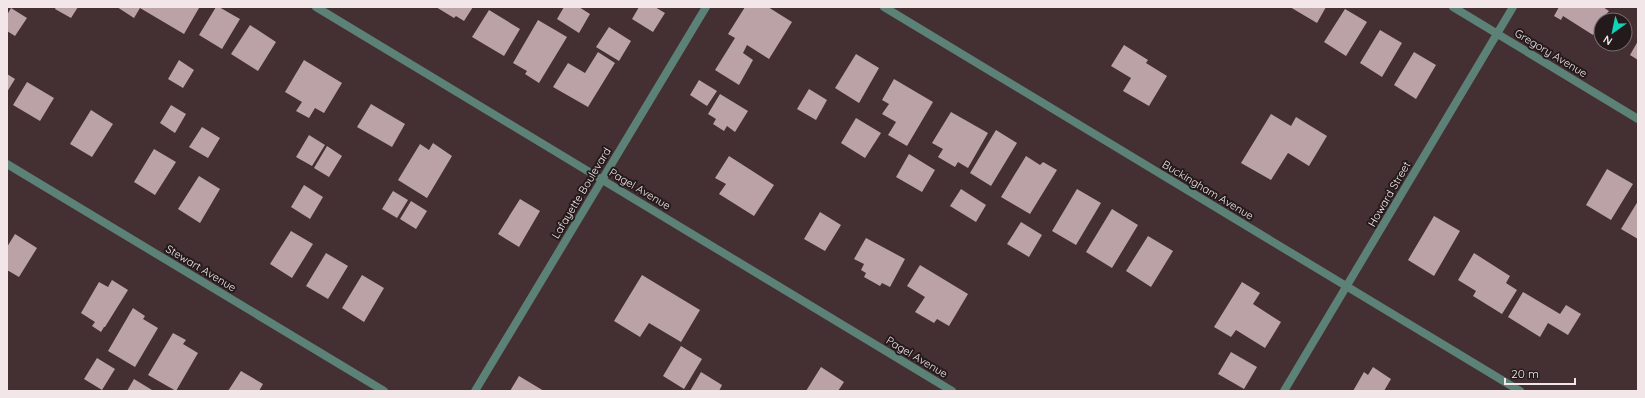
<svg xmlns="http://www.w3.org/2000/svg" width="1645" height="398" font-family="Quicksand,sans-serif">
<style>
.building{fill:#bba2a6}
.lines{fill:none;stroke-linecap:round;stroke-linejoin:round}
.street{stroke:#5c8177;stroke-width:8}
.labels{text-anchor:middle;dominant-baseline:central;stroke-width:4;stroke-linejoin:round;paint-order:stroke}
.street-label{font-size:11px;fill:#f3e6e8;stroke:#241a1c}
</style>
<rect width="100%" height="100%" fill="#442f33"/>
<path class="building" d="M56,7H78L71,18L55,9Z
M117,7H198L199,8L184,34L140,8L134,18Z
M216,7H219L240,19L222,49L199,35Z
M436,7H473L464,21L456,16L454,18Z
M564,7H579L590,14L579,33L557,19Z
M639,7H655L665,13L653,32L632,19Z
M745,7H768L792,22L769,59L747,45L743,53L753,60L739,85L715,70L735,38L728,34Z
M1290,7H1326L1317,23Z
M1559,7H1603L1609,11L1601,20L1593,35L1563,16L1561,20L1554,16Z
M11,8L27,18L15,36L7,31V15Z
M1345,9L1367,22L1346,56L1324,42Z
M489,10L520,29L504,56L472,37Z
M538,20L567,37L539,83L525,74L527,71L513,63Z
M250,25L276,42L258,71L231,54Z
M609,27L631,41L619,61L596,47Z
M1380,30L1402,43L1382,77L1360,63Z
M1638,41V60L1630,55Z
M1124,45L1148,60L1146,63L1167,76L1149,106L1123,91L1131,78L1111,66Z
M598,52L615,63L588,107L553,87L568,63L585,73Z
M1414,52L1436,65L1416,99L1394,85Z
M856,54L879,68L859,103L835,88Z
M179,60L194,70L183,88L168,79Z
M304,60L342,83L324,113L315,108L309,118L296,111L302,102L285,92Z
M7,74L15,79L7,92Z
M894,79L933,102L907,146L888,135L896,122L882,114L889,104L882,100Z
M699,80L717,91L707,106L690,95Z
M27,82L54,98L40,121L13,105Z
M809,89L827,100L816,120L797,109Z
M720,94L748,111L735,132L727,126L724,131L713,124L716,119L708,114Z
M371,104L405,124L392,147L357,127Z
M171,105L186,114L175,133L160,123Z
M91,110L113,124L92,157L70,144Z
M951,112L988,133L968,168L958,162L955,167L938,157L943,149L932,143Z
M1271,114L1291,126L1296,117L1327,136L1309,166L1288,153L1271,180L1241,163Z
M856,118L881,133L865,158L841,143Z
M202,127L220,138L208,158L189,147Z
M996,130L1017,143L991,186L970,173Z
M309,135L325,145L312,166L296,157Z
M433,143L452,156L427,198L398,180L420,144L429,150Z
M327,146L342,156L329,177L314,168Z
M154,149L176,162L155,195L134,182Z
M909,154L935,170L922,192L896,177Z
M729,156L774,185L754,216L719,194L726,184L715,178Z
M1026,156L1040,165L1043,162L1057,170L1030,214L1001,197Z
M1607,169L1633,184L1611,220L1586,205Z
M199,176L220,189L200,223L178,209Z
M304,185L323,197L310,219L291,207Z
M961,189L986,205L976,222L950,206Z
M1077,189L1101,203L1076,245L1052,231Z
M393,191L408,200L397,218L382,209Z
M520,199L540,211L519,247L498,234Z
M411,201L427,211L416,229L400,219Z
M1638,201V239L1621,229Z
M1112,209L1138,225L1112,268L1086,252Z
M820,212L841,225L825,251L804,239Z
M1434,216L1460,231L1434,276L1408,260Z
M1021,222L1042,235L1029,257L1007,244Z
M291,231L313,244L292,278L270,264Z
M15,234L37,248L19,277L7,270V247Z
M1148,236L1173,251L1151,287L1126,271Z
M866,238L905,259L890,287L882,283L880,286L864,277L866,273L861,270L864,264L854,259Z
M326,253L348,266L328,299L306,286Z
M1474,253L1510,276L1506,283L1517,290L1502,314L1473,296L1476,291L1458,280Z
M920,265L968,294L949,326L937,319L934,323L915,312L925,297L907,286Z
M362,275L384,288L364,322L342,308Z
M642,275L700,310L681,342L649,323L640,337L614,321Z
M112,280L128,290L105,327H104L101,332L92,326L95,322L81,313L99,282L108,287Z
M1242,282L1260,293L1253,304L1281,322L1265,348L1236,330L1231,337L1214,327Z
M1523,292L1560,314L1566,305L1581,314L1568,335L1548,323L1540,337L1508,317Z
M133,308L145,316L143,319L158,328L135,367L108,351Z
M173,333L186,340L183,344L198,353L176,391L148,375Z
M681,346L702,359L684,389L663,376Z
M1231,352L1257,367L1244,389L1218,374Z
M97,358L115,369L102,390L84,379Z
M821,367L844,382L838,391H806Z
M1373,367L1391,379L1384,391H1353L1364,372L1368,375Z
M241,371L263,384L259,391H228Z
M701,372L722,385L719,391H690Z
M519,376L544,391H510Z
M134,379L152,390V391H127Z"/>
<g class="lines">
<path class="street" d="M316,7L952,391
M884,7L1520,391
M1453,7L1638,119
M7,164L384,391
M475,391L706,7
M1284,391L1513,7"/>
</g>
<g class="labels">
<g class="street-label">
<text transform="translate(1551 53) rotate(31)">Gregory Avenue</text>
<text transform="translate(640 189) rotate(31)">Pagel Avenue</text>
<text transform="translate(1208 190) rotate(31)">Buckingham Avenue</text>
<text transform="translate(581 193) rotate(-59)">Lafayette Boulevard</text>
<text transform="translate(1389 194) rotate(-60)">Howard Street</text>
<text transform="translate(201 268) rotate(31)">Stewart Avenue</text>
<text transform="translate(917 357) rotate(31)">Pagel Avenue</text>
</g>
</g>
<rect width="1645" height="398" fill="none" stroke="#f3e6e8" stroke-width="16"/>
<g transform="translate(1613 32) rotate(213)"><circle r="19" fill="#241a1c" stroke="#776c6e"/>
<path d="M0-3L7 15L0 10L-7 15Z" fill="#0dd5b5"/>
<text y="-6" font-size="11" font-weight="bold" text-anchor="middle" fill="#f3e6e8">N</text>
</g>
<path d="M1505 378v6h70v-6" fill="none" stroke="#f3e6e8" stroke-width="2"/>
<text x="1511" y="378" font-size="12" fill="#f3e6e8" stroke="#241a1c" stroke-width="3" paint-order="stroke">20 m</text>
</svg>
